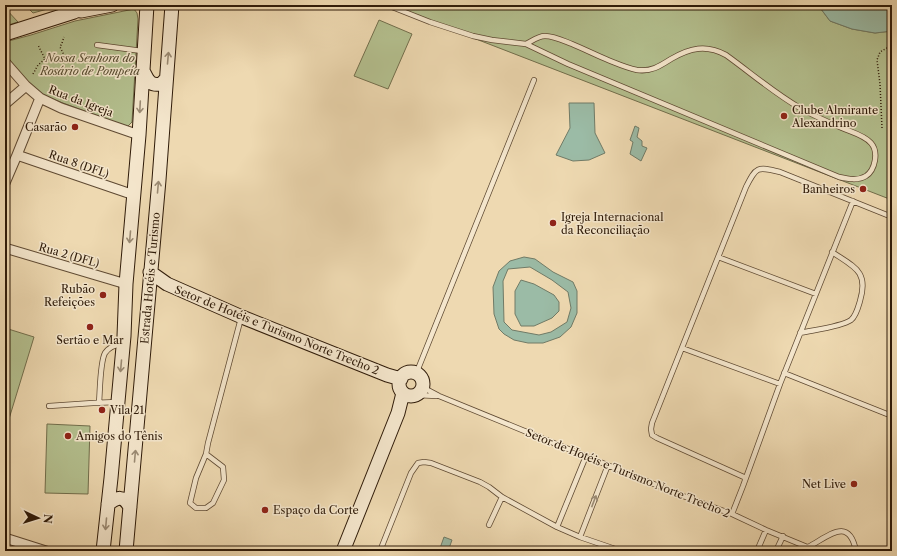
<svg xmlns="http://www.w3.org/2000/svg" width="897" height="556" font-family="'Libre Caslon Text',serif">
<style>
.green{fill:#b4c08f;stroke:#726e4c}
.water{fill:#9bbba6;stroke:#707b67;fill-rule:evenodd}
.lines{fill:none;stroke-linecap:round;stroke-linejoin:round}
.lane-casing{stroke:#5f4a33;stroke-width:6}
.street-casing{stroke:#5f4a33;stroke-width:11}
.secondary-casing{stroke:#2f1b09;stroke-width:15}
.path{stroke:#2f1b09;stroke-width:1.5;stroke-dasharray:1 2;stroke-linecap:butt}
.lane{stroke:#f4e6cc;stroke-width:4.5}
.street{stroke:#f4e6cc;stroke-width:9}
.secondary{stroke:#f4e6cc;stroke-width:13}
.oneway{stroke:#9b8b74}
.poi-dot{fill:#8f2418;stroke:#f4e6cc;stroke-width:1.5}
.labels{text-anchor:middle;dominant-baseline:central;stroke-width:3;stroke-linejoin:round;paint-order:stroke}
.park-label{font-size:11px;font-style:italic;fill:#574d31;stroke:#f4e6cc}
.street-label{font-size:11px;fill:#2f1b09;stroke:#f4e6cc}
.poi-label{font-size:11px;fill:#2f1b09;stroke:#f4e6cc;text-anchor:start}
</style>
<rect width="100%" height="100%" fill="#eed9b1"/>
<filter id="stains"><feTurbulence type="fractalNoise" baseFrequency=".005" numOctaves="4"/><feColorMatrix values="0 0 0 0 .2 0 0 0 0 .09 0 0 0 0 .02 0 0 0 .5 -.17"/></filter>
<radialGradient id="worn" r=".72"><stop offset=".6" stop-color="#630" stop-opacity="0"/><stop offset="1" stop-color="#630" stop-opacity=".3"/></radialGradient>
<path class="green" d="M25,5H62L33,13Z
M403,5H818L830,21L852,29L875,33L892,31V200L401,10Z
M5,8L18,22L5,26Z
M134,9L137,13L138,19L132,122L127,127L39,94L5,55V42L31,35L75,21Z
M379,20L412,34L388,89L354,76Z
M5,328L34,337L5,432Z
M47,424L90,426L88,494L45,493Z"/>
<path class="water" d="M818,5H892V31L875,33L852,29L830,21Z
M569,103H594L595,133L605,153L589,160L573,161L556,155L570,128Z
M635,126L639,128L637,137L642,141V146L647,148L641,161L630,154L633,142L630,140Z
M524,257L535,259L553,272L573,282L577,291V313L571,327L560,337L543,343H528L514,340L504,334L499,329L494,314L493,287L499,271L510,261ZM530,267L552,280L568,292L571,308L567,322L551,332L539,335L512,330L504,322L503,281L508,269Z
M521,280L534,284L554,295L559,302V311L552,318L534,326H521L515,314V291Z
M444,537L452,540L448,551H439Z"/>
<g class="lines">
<g class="lane-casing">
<path id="lane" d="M387,5L430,22L473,36L492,40L526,44L568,64L839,177C848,179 858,181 866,176C875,170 879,152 871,143C864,135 851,132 842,128C828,122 814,116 800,108C774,93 751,73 726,55C706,44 690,48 671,59C660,66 651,72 637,70C627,68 618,64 608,60C596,55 584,49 572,44C564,41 554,36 545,36C538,36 532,41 526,44
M97,45L142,51
M718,257L816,294
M800,333C813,330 841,327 851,320C856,316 858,308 860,301C869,271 854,267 832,252
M682,348L780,384
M784,373L892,416
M416,374L534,80
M422,387L439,396L683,496L732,514L766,530L817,551
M416,395L437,396
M99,403C100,391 100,362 105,353C109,347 115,345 121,344
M49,406L93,403L117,402
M206,454L223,467L224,480L213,503L206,508H196L190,503L196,478L206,454L208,443L241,318
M746,478L657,438L652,435L651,429L652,423L746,187C756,167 757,166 780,172L892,217
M732,514L743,486L780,384L853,201
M489,525L502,497
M557,527L586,456
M580,537L608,465
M808,547C829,536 849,516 856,551
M380,551L411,473L418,463L424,462L431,463L480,482L489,487L502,497L557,527L580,537L621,551
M757,551L766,530
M776,551L783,536"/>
</g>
<g class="street-casing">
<path id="street" d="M5,62L26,86L40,98L61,108L139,135
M5,104L26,86
M17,155L134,195
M5,183L17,155L40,98
M5,248L126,284
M5,538L46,551"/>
</g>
<g class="secondary-casing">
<path id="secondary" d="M81,11L112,5
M5,34L74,12L90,5
M143,71C148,80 149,86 161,84L166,79
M150,272L167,284L242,317L387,375L401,379
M399 384a12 12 0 1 1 24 0a12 12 0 1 1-24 0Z
M108,504C118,497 123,495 130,507
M103,551L111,478L124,336L126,284L139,135L147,5
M126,551L159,180L172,5
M343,551L398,413L403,393"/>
</g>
<path class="path" d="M45,59H66L60,47L62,43L64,37
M66,59L71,62
M33,74L38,65L45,59L38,45
M882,128L880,84L877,60L880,52L892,45"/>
<use href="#lane" class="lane"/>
<use href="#street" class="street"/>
<use href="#secondary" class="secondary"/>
</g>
<defs><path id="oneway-shaft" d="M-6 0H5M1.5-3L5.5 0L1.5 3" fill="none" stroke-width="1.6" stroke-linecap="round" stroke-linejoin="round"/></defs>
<g class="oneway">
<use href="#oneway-shaft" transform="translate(168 58) rotate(-85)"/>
<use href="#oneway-shaft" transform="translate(140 107) rotate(93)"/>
<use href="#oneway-shaft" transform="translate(158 187) rotate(-85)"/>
<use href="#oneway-shaft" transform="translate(130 237) rotate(95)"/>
<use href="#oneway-shaft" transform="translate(121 366) rotate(95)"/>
<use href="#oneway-shaft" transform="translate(135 456) rotate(-85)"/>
<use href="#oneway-shaft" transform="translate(594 501) rotate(-69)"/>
<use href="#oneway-shaft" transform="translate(106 524) rotate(95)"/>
</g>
<g class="poi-dot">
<circle cx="784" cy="116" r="4"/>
<circle cx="75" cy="127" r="4"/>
<circle cx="863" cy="189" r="4"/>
<circle cx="553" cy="223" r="4"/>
<circle cx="103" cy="295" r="4"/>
<circle cx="90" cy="327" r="4"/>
<circle cx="102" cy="410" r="4"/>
<circle cx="68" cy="436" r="4"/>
<circle cx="854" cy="484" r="4"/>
<circle cx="265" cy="510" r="4"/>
</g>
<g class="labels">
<g class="park-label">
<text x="90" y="58">Nossa Senhora do<tspan x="90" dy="13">Rosário de Pompeía</tspan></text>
</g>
<g class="street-label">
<text transform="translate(81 101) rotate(21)">Rua da Igreja</text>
<text transform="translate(79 164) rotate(19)">Rua 8 (DFL)</text>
<text transform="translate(69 255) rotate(16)">Rua 2 (DFL)</text>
<text transform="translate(150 278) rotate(-85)">Estrada Hotéis e Turismo</text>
<text transform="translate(277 330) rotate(22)">Setor de Hotéis e Turismo Norte Trecho 2</text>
<text transform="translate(628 473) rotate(22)">Setor de Hotéis e Turismo Norte Trecho 2</text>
</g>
<g class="poi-label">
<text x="792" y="110">Clube Almirante<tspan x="792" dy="13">Alexandrino</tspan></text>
<text x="67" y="127" text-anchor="end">Casarão</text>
<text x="855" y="189" text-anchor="end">Banheiros</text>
<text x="561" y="217">Igreja Internacional<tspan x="561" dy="13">da Reconciliação</tspan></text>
<text x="95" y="289" text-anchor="end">Rubão<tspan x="95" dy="13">Refeições</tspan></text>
<text x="90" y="340" text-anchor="middle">Sertão e Mar</text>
<text x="110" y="410">Vila 21</text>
<text x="76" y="436">Amigos do Tênis</text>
<text x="846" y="484" text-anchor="end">Net Live</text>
<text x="273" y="510">Espaço da Corte</text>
</g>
</g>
<rect width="897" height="556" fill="none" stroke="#eed9b1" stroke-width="20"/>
<rect x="6" y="6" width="885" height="544" fill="none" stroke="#2f1b09" stroke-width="2"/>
<rect x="10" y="10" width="877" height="536" fill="none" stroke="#2f1b09"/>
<g transform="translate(38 518) rotate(94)" stroke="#f4e6cc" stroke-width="3" paint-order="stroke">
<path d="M0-3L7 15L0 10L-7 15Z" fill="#2f1b09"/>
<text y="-6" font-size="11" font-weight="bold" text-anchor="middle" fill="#2f1b09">N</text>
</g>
<rect width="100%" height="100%" filter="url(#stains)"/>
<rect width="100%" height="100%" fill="url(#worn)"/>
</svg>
